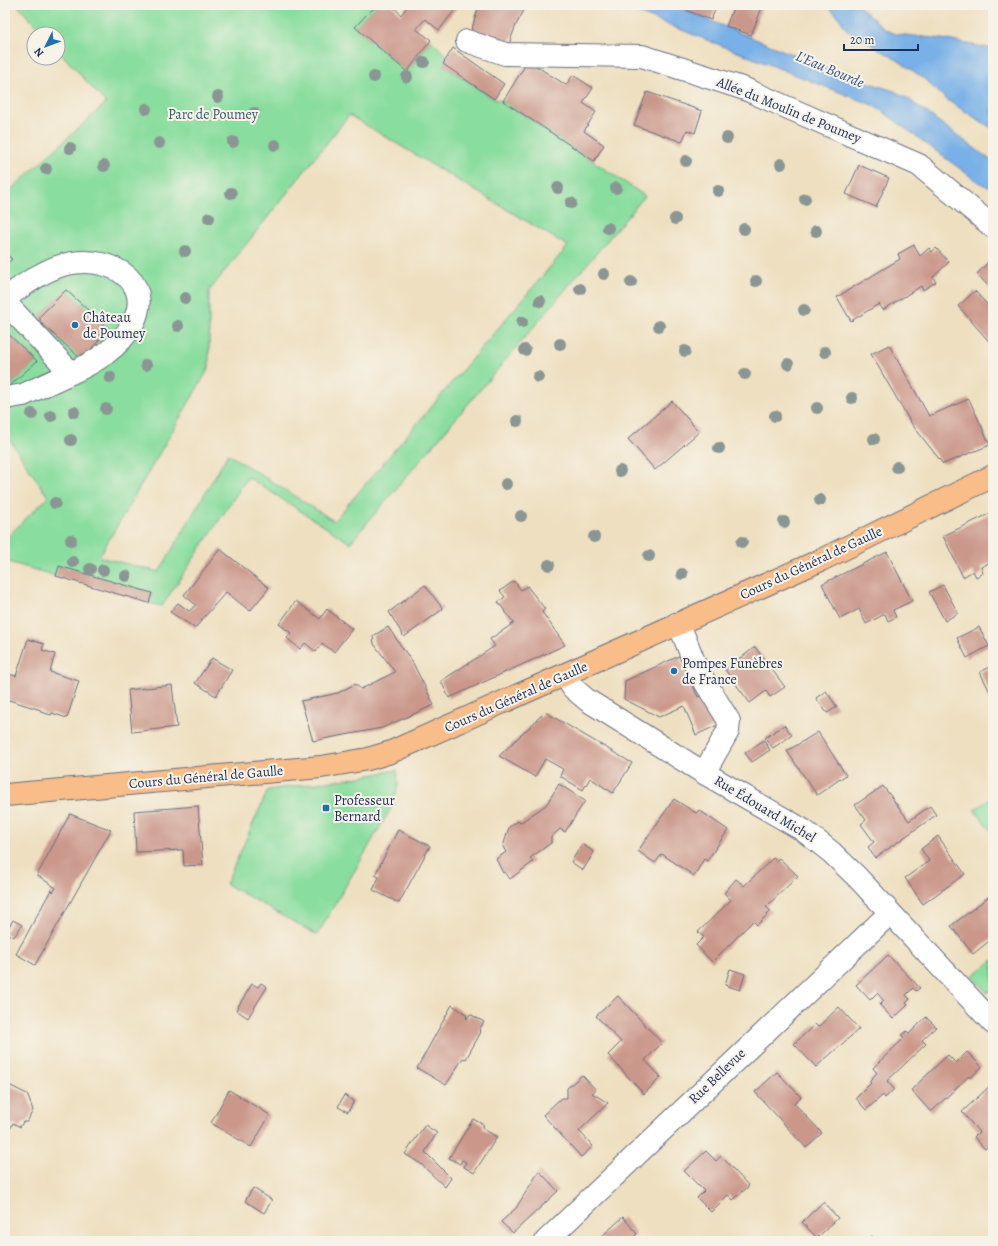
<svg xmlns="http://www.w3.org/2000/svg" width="998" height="1246" font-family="Alegreya,serif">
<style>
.green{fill:#89dd9e;stroke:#52867e;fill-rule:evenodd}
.water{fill:#78b0e7;stroke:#4a70a2}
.building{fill:#ca978a}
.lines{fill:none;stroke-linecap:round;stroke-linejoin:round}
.minor-casing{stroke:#656d80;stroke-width:24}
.major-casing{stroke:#656d80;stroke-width:24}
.minor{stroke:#fff;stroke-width:22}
.major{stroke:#f8bd88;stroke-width:22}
.tree{fill:#899693}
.poi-dot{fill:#1f6fb2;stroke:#f7f3e8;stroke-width:1.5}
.labels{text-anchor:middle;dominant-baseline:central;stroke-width:4;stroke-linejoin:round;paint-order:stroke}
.street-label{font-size:14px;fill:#1b2f5e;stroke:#f7f3e8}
.park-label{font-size:14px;fill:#365a6e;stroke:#f7f3e8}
.poi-label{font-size:14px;fill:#1b2f5e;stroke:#f7f3e8;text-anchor:start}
.water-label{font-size:15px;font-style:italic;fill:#375687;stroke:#f7f3e8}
</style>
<rect width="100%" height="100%" fill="#f7f3e8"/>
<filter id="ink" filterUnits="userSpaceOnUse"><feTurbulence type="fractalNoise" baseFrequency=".025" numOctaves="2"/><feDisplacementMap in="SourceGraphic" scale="8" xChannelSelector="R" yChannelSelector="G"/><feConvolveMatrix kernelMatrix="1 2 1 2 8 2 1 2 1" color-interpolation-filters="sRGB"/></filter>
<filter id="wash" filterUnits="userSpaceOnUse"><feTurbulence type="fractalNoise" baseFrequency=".012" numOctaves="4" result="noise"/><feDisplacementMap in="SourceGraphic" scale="16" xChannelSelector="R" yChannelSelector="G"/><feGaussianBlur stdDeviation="0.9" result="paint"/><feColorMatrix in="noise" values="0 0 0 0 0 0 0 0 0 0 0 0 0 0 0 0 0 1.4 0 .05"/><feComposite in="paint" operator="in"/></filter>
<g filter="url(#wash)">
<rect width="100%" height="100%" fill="#eedfc0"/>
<path class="green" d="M17,5H379L368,13L355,27L407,72L431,40L448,57L443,65L494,99L503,101L645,196L350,543L248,477L162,606L149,603L152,593L59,566L56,576L5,561V539L48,497L5,433V390L37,361L5,331V266L11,259L5,253V195L106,103L58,50V34H44ZM349,115L568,246L334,521L228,454L159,572L99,557L209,368V291ZM66,290L109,329L84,357L40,316Z
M397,770L398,785L393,805L317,935L226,884L268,790L360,777Z
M993,797V833L974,810Z
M993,960V988L987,993L972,976Z"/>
<path class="water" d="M618,5H672L831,70L894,91L907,98L993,162V189L978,182L882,111L872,105Z
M826,5H858L886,30L896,34L942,39L993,49V129L947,100L923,78L899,61L847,30L837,15Z"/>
<g id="blocks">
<path class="building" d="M379,5H392L401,15L408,5H459L439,30L425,19L417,28L416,29L431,40L407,72L355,27L368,13Z
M479,5H527L516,25L507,49L470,35Z
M688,5H717L711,20L686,10Z
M722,5H763L751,35L726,26L733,9Z
M453,48L504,84L494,99L443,64Z
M528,61L566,85L573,75L593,88L583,103L596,112L584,131L604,145L594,161L503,101Z
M647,92L702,111L695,133L687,130L682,142L634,125Z
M859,165L889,178L876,207L846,194Z
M914,245L920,256L929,248L932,252L936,248L949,262L933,277L936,282L923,290L921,286L883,310L879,304L851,321L837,297L900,259L898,254Z
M5,253L12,259L5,266Z
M993,257V291L977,274Z
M66,290L109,329L84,357H79L40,322V316Z
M975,291L993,311V346L958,306Z
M5,331L37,361L5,390Z
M889,345L929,416L969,399L990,445L943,464L911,423L871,354Z
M672,401L699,432L655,470L628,439Z
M993,512V561L981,567L983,573L976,577L973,571L963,577L943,536Z
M220,549L269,588L250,611L226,592L195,628L170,612L178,603L189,611L196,605L184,595Z
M887,552L912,601L893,610L896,617L888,621L885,614L866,624L859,609L840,619L822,584Z
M59,566L152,593L149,603L56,576Z
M514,581L521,590L527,586L545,609L542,612L565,645L449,698L441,681L495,646L490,639L514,623L498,602L505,597L500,591Z
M425,585L443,609L404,637L389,612Z
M943,585L958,613L945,621L929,592Z
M296,601L320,619L327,609L352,629L334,652L322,643L316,652L305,643L300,649L287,638L291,633L279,624Z
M388,627L413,663L434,705L382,728L313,741L301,701L338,693L355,684L361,689L395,672L374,644L373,636Z
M979,627L989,646L967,658L957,638Z
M28,639L44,644L42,650L55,654L50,672L79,681L67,718L52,713L51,715L41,712V710L9,700V702L5,701V673L16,676Z
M755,647L785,687L770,697L766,691L750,703L725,670Z
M679,656L698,697L708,693L722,723L696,735L684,706L659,717L624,699L625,681Z
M212,658L232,670L216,696L195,683Z
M990,667L993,673V693L991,694L980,672Z
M172,685L177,727L132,732L128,690Z
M826,691L837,707L827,713L816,698Z
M545,712L632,763L613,793L590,778L583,790L560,776L563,769L545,759L535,777L499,756Z
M784,725L792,735L773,748L765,738Z
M818,732L846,775L817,795L787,751Z
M764,740L770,750L752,762L745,753Z
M559,784L585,801L565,832L560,829L551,837V843L530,858L533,862L510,879L505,872L503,873L496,859L506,852L503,847L509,827L518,821L520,823L546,805Z
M883,786L909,821L930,806L936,815L875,858L868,847L874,842L861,824L866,820L855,805Z
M674,799L696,813L699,810L728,830L707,861L704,859L694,876L662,854L655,863L638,851Z
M198,806L203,865L184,866L183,850L136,852L134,811Z
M70,814L111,830L35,965L16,954L51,890L53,892L56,888L37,875Z
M398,830L430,846L399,903L373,890L379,877L375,875Z
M938,836L965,874L923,904L905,878L929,861L921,849Z
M582,844L594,852L583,870L571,862Z
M773,858L776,861L779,858L798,876L766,907L771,911L757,925L753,921L712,962L696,945L704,937L698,932L731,900L724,893L736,879L744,886Z
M992,894L993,938L973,954L951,926Z
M13,920L22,925L14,937L5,933Z
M888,955L920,988L916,991L913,988L906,995L910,999L906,1003L908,1005L893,1019L880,1005L884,1001L877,993L870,1000L856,985Z
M730,969L745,974L740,990L725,985Z
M261,983L267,987L248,1018L236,1010L252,984L258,987Z
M618,996L662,1043L645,1060L661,1077L644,1094L608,1055L621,1042L596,1016Z
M452,1005L466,1014L467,1019L470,1014L484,1022L479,1030L481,1032L466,1059L463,1058L446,1085L417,1068Z
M839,1007L859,1029L816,1067L794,1044L815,1024L818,1027Z
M926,1017L936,1027L922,1040L926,1044L887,1081L894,1089L885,1098L883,1095L866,1110L856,1098L871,1083L869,1081L877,1073L873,1068L904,1038L902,1035L907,1031L909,1034Z
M967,1052L982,1067L970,1078L969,1076L931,1112L911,1090L948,1055L956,1063Z
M777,1072L801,1097L794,1103L822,1133L806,1148L755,1092Z
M582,1075L596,1090L592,1093L608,1103L579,1131L593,1146L581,1157L543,1115L561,1098H567V1088Z
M5,1083L27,1094L33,1110L27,1122H23L20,1127L13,1123L9,1131L5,1129Z
M993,1083V1142L985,1149L974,1137L979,1132L962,1112Z
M229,1090L270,1115L251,1147L211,1123Z
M344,1095L354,1101L348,1112L338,1107Z
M473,1119L484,1125L482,1128L497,1137L474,1173L464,1167L466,1162L462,1160L460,1164L449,1158Z
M425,1125L437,1133L425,1152L451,1178L445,1187L421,1164L405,1154Z
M706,1151L716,1161L721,1156L749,1186L733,1200L728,1195L711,1212L697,1198L704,1191L684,1171Z
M539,1171L558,1191L513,1233L501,1222L516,1208Z
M253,1188L272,1200L264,1213L245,1201Z
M823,1202L838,1218L817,1238L802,1222Z
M623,1217L637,1234L629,1241H605L601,1237Z
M872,1236L876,1241H866Z"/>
</g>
</g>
<g filter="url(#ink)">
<use href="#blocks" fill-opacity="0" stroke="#656d80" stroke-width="1"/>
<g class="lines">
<g class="minor-casing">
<path id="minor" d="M467,41L505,54L642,56L745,89L919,165L993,227
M5,298C23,286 42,271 63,265C102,253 158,277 132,325C119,348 95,362 71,373
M5,302L71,373L23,395L5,398
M676,624L683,634L697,669L729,721L728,731L704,773
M565,675L573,688L587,700L704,773L803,830L831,852L857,877L993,1023
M546,1241L890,913"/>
</g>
<g class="major-casing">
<path id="major" d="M5,795L321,767L368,759L391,752L821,560L993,476"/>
</g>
<use href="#minor" class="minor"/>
<use href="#major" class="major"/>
</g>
<g class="tree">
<circle cx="424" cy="62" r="6"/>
<circle cx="374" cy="77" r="6"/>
<circle cx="407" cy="77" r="6"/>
<circle cx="218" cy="97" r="6"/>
<circle cx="146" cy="109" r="6"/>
<circle cx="254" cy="113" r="6"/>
<circle cx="727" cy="138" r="6"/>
<circle cx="233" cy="142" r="6"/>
<circle cx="159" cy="143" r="6"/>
<circle cx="275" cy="145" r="6"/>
<circle cx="70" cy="148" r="6"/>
<circle cx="686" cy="161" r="6"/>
<circle cx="781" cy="164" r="6"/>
<circle cx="104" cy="166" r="6"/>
<circle cx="46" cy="169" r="6"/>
<circle cx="558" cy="188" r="6"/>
<circle cx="616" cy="188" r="6"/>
<circle cx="718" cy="191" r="6"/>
<circle cx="231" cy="193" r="6"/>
<circle cx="805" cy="199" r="6"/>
<circle cx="571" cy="203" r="6"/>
<circle cx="209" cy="218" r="6"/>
<circle cx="675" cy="219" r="6"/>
<circle cx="608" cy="228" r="6"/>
<circle cx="744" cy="229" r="6"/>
<circle cx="816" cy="231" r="6"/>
<circle cx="185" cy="251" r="6"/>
<circle cx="604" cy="274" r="6"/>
<circle cx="756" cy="281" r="6"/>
<circle cx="631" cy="282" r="6"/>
<circle cx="580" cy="289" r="6"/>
<circle cx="185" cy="298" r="6"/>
<circle cx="540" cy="301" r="6"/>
<circle cx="804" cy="310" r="6"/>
<circle cx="522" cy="322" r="6"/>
<circle cx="178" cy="326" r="6"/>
<circle cx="659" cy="326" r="6"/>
<circle cx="560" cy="344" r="6"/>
<circle cx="525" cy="350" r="6"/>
<circle cx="685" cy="351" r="6"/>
<circle cx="825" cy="352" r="6"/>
<circle cx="788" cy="364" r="6"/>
<circle cx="146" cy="365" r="6"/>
<circle cx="745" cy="374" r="6"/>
<circle cx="110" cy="377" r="6"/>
<circle cx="538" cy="377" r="6"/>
<circle cx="852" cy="398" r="6"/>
<circle cx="817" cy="408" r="6"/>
<circle cx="106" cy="409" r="6"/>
<circle cx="74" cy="412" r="6"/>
<circle cx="32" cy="414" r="6"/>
<circle cx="51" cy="416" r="6"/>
<circle cx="775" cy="416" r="6"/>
<circle cx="517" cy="421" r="6"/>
<circle cx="874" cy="439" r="6"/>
<circle cx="71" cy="440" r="6"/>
<circle cx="719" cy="448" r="6"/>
<circle cx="897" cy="467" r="6"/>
<circle cx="620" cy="471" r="6"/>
<circle cx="506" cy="484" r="6"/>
<circle cx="820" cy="500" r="6"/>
<circle cx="55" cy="503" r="6"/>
<circle cx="521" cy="516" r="6"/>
<circle cx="784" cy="522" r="6"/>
<circle cx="594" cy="537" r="6"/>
<circle cx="71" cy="540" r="6"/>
<circle cx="742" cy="542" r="6"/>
<circle cx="649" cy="556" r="6"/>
<circle cx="73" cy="562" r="6"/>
<circle cx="549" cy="565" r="6"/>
<circle cx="90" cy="569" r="6"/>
<circle cx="103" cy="570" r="6"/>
<circle cx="682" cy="574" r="6"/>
<circle cx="126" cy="576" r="6"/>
</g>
</g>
<g class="poi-dot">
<circle cx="75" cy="325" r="4"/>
<circle cx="674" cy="671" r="4"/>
<rect x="322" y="804" width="8" height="8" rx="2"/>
</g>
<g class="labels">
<g class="street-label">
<text transform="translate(789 110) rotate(22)">Allée du Moulin de Poumey</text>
<text transform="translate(811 563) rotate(-25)">Cours du Général de Gaulle</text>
<text transform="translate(516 697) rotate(-24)">Cours du Général de Gaulle</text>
<text transform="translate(206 777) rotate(-5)">Cours du Général de Gaulle</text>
<text transform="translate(765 809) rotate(31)">Rue Édouard Michel</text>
<text transform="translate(717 1076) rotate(-44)">Rue Bellevue</text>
</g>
<g class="park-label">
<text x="213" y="114">Parc de Poumey</text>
</g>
<g class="poi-label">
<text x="83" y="317">Château<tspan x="83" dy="16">de Poumey</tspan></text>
<text x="682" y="663">Pompes Funèbres<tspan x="682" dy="16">de France</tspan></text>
<text x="334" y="800">Professeur<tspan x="334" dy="16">Bernard</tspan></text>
</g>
<g class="water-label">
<text transform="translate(830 69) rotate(23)">L'Eau Bourde</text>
</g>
</g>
<rect width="998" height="1246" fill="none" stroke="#f7f3e8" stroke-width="20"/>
<g transform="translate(46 46) rotate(228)"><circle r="19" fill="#f7f3e8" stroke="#9fa5b1"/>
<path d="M0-3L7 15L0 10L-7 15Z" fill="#1f6fb2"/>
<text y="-6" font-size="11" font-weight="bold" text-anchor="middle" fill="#1b2f5e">N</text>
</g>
<path d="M844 44v6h74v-6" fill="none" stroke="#1b2f5e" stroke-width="2"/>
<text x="850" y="44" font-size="12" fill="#1b2f5e" stroke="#f7f3e8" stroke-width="3" paint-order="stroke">20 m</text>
</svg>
